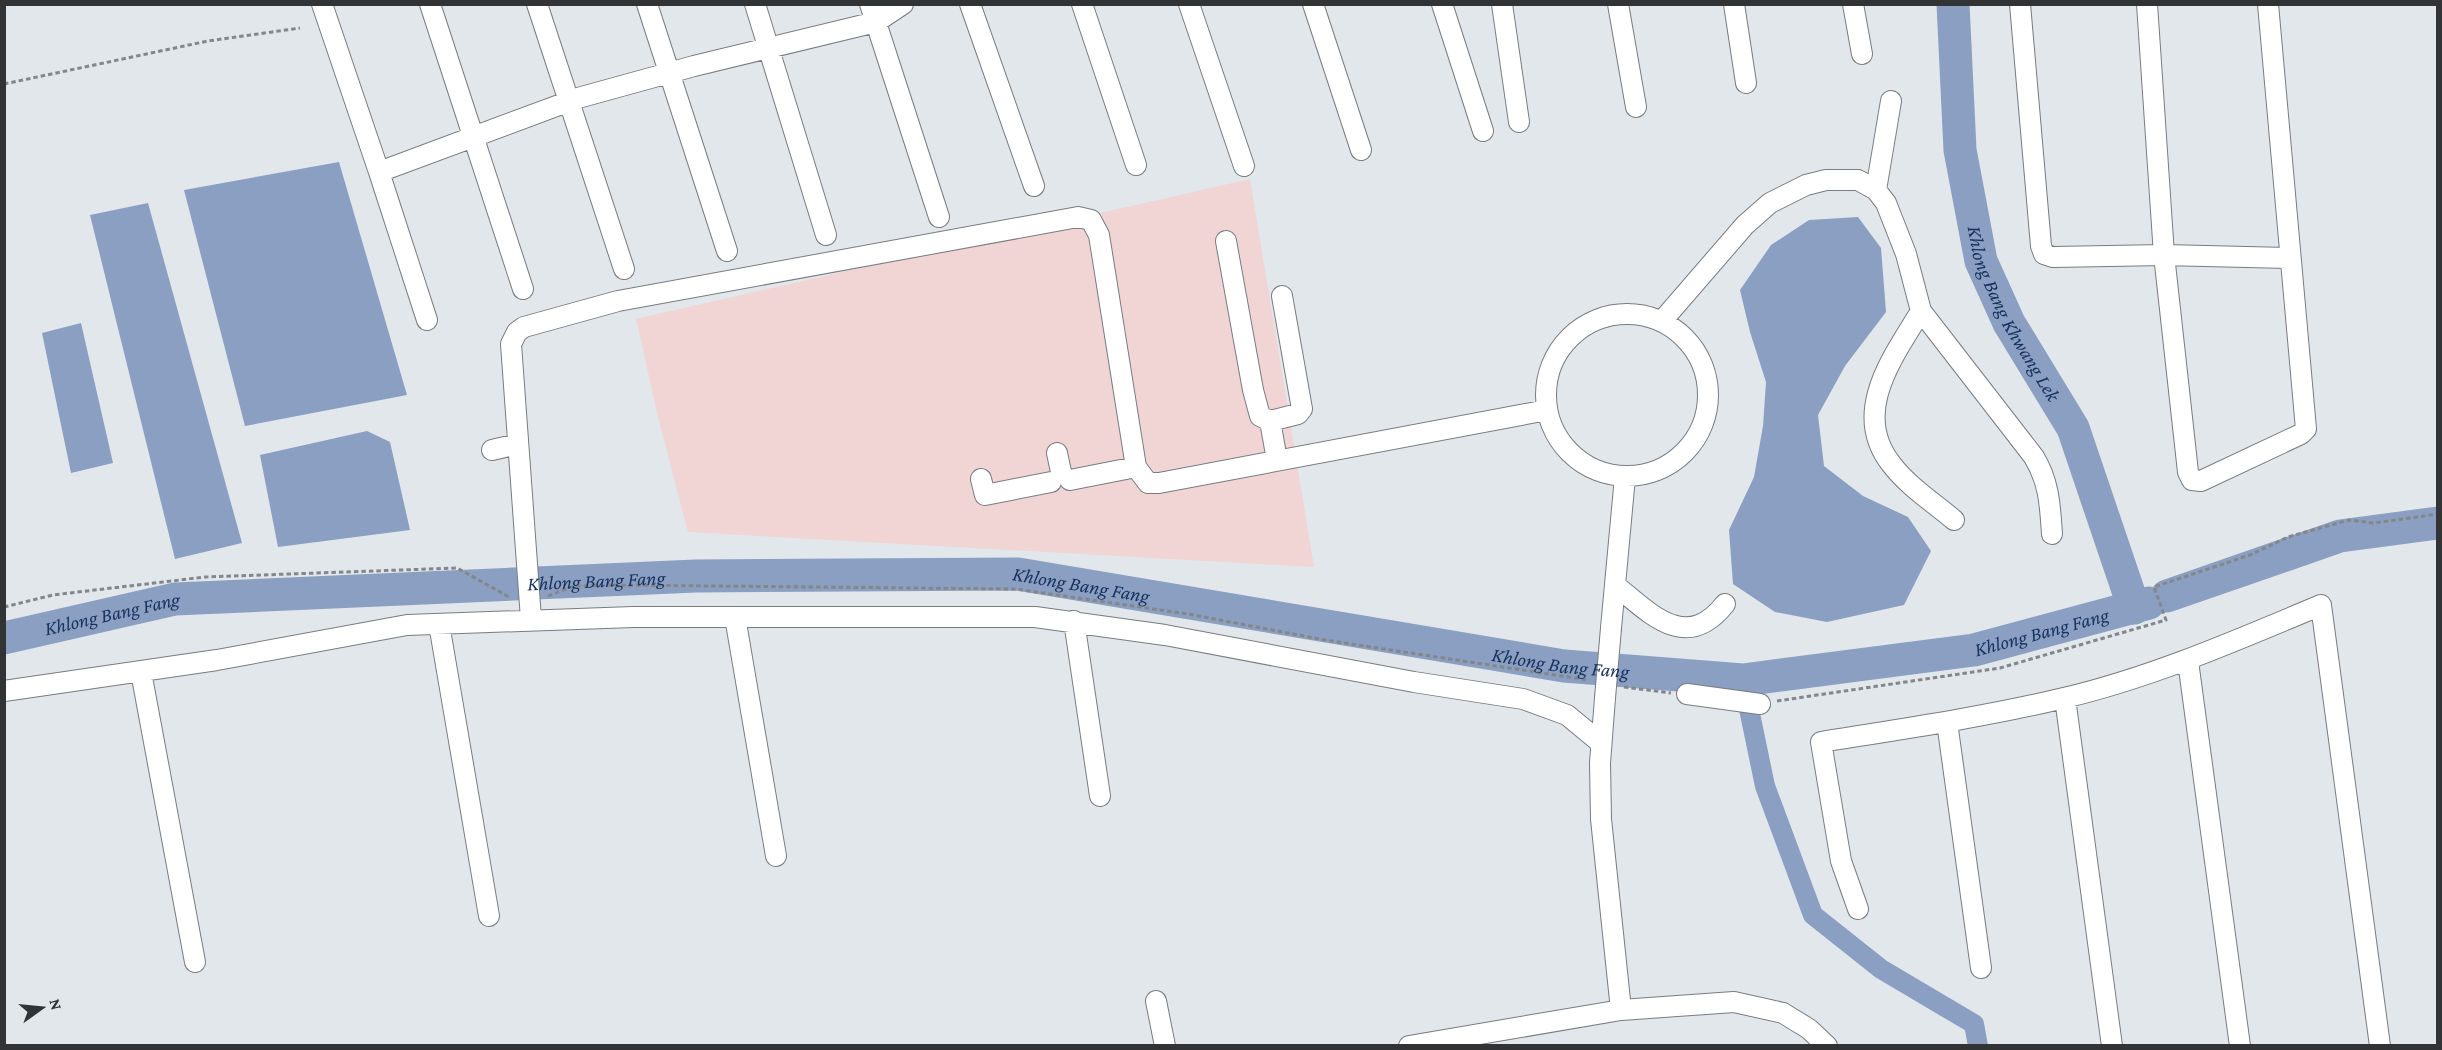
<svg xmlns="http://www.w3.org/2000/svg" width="2442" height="1050" font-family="'Crimson Pro',serif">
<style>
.education{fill:#f0d5d4}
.water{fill:#8a9fc1}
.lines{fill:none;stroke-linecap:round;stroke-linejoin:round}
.canal{stroke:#8a9fc1;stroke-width:20}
.river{stroke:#8a9fc1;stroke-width:33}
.minor-casing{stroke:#787c81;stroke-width:22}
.path{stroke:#84878a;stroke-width:3;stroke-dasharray:4.5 3;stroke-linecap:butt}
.minor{stroke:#fff;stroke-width:20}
.minor-bridge-casing{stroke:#787c81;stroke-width:22;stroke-linecap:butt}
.minor-bridge{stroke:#fff;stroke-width:20}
.labels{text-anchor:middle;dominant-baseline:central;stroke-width:4.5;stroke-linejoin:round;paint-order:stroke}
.water-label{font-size:20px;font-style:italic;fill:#18325e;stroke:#e2e7ec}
</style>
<rect width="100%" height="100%" fill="#e2e7ec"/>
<path class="education" d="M1250,179L1314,567L688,532L658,417L636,319Z"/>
<path class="water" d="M339,162L407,395L245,426L184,190Z
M148,203L242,543L175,559L90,215Z
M1858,217L1881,248L1886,312L1845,366L1818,415L1824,466L1863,496L1908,517L1931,551L1904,605L1827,622L1775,612L1733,584L1729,530L1754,477L1763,426L1766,382L1750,332L1740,290L1771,245L1809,220Z
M81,323L113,463L71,473L42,333Z
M367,431L390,442L410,530L278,547L260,455Z"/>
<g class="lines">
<path class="canal" d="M1743,680L1765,786L1813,915L1881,969L1974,1024L1978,1046"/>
<g class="river">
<path id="s1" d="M1953,4L1960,150L1981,261L2009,323L2073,428L2134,608"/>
<path d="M2167,596L2340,536L2438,523"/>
<path id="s2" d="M4,638L175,599L696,576L1018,574L1564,666L1743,680L1974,650L2149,603"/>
</g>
<g class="minor-casing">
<path id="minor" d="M322,4L379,172L578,98L694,66L876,22L903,4
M430,4L523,289
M537,4L624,269
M647,4L727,251
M755,4L826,235
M870,4L939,217
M970,4L1034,186
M1082,4L1136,165
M1189,4L1244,166
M1313,4L1361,150
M1442,4L1483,131
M1502,4L1519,122
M1618,4L1636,107
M1734,4L1746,83
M1853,4L1862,54
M2020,4L2041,246L2044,254L2053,257L2164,255L2290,258
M2147,4L2164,255L2188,472L2192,480L2201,481L2301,434L2306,429L2268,4
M379,172L427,320
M1876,190L1891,101
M1226,241L1253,390L1260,416L1270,421L1277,460
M1921,311C1893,357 1850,413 1892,465C1908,486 1934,503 1954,520
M1546 395a81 81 0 1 1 162 0a81 81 0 1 1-162 0Z
M1662,321L1745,225L1770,203L1806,185L1826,180H1858L1876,190L1886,203L1906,254L1921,311L2034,457C2049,482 2050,504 2052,534
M1270,421L1298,414L1302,409L1282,296
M492,450L518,444
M1057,453L1061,472
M981,479L985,495L1051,482
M1070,480L1136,467
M1615,585C1651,614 1686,653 1725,604
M735,617L776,856
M531,619L511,344L517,332L524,327L618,301L1078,217L1091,220L1099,235L1136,467L1148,483H1159L1547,410
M1074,621L1100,796
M439,624L489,916
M1611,628L1625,477
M2188,661L2240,1046
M141,672L195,962
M4,691L217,660L407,625L633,617H1035L1165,635L1414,682L1523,699L1567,715L1601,743
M1687,694L1760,704
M1605,698L1600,763L1601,819L1621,1010
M2065,698L2112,1046
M1947,722L1981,968
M1858,909L1841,861L1821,742C1902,729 1984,717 2064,698C2153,677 2237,640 2321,605L2380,1046
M1156,1001L1165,1046
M1409,1046L1621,1010L1734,1002L1783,1013L1809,1029L1827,1046"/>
</g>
<path class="path" d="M4,84L208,41L300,28
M548,596L574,586L612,585L1016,589L1188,614L1325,640L1588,680
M4,607L53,595L205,577L457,568L511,598
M1624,687L1671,693
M1777,701L2000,668L2166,620L2154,587L2250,555L2288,537L2349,520L2374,523L2438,514"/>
<use href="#minor" class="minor"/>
<g class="minor-bridge-casing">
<path id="minor-bridge" d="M1605,698L1611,628"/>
</g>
<use href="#minor-bridge" class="minor-bridge"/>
</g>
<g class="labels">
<g class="water-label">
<text stroke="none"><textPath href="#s1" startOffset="320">Khlong Bang Khwang Lek</textPath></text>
<text stroke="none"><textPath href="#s2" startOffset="597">Khlong Bang Fang</textPath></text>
<text stroke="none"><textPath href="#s2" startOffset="1083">Khlong Bang Fang</textPath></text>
<text stroke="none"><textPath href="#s2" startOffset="111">Khlong Bang Fang</textPath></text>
<text stroke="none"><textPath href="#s2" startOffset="2055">Khlong Bang Fang</textPath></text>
<text stroke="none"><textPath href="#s2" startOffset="1569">Khlong Bang Fang</textPath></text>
</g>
</g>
<rect width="2442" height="1050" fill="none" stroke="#313335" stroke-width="12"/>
<g transform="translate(42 1008) rotate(75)" stroke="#e2e7ec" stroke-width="4.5" paint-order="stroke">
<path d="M0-4.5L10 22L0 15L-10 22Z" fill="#313335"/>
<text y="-9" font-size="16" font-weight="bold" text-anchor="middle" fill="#313335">N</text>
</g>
</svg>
